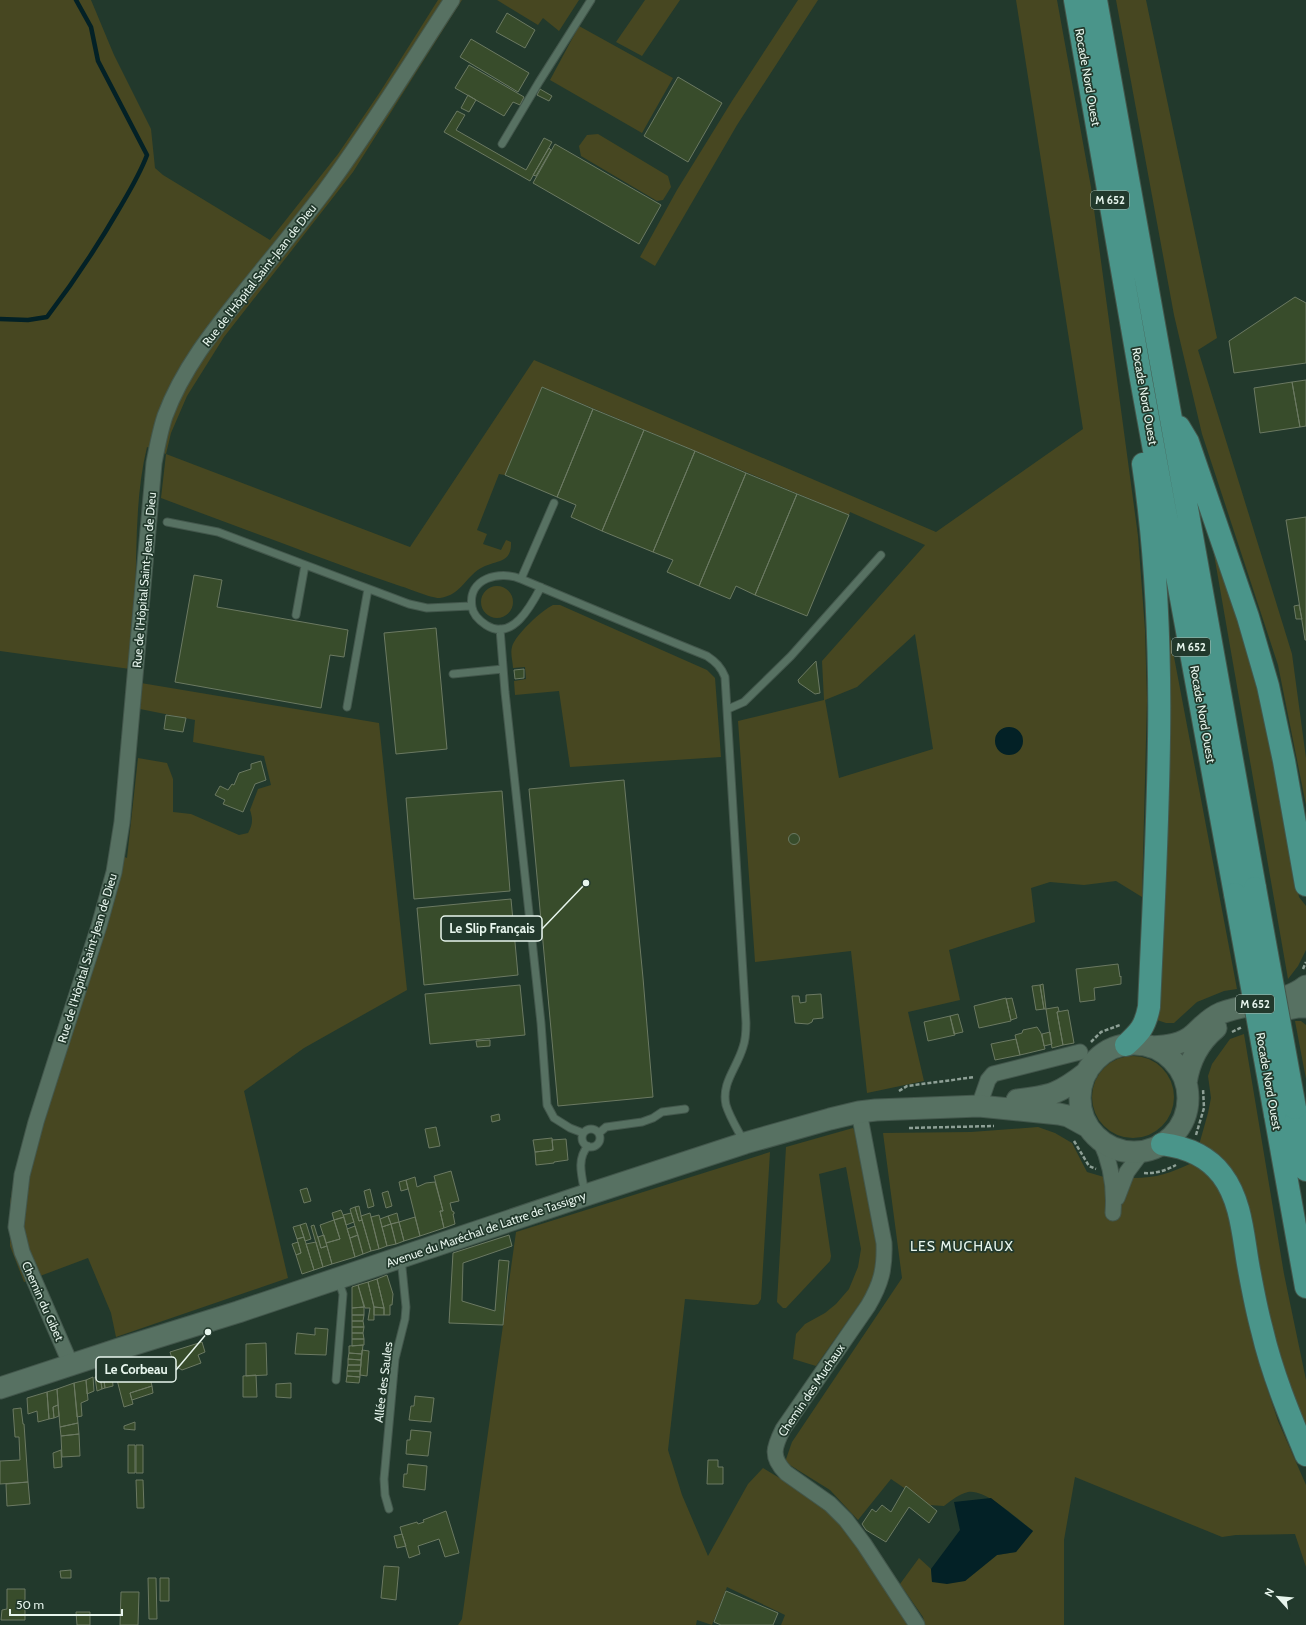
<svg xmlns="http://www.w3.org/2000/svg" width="1306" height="1625" font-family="Cabin,sans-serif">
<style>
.green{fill:#474721;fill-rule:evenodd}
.water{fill:#032126}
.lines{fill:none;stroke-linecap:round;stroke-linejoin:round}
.stream{stroke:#032126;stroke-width:4.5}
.building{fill:#384c2b;stroke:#6b7962}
.service-casing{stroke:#43574c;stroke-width:9}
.minor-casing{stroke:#43574c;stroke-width:17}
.secondary-casing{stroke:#43574c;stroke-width:23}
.trunk-casing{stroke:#43574c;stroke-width:24}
.path{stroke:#8ea096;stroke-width:2.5;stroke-dasharray:4 2;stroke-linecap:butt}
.service{stroke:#577162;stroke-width:7}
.minor{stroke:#577162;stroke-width:15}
.secondary{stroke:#577162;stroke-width:21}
.trunk{stroke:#4a958a;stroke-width:22}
.trunk-bridge-casing{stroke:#43574c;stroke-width:24;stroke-linecap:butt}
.trunk-bridge{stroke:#4a958a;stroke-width:22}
.labels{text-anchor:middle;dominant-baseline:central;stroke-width:3.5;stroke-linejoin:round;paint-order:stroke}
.shield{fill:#22392c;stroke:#acbdb3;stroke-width:1}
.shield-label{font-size:11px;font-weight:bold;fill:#e7f5ed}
.street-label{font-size:12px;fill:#e7f5ed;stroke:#22392c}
.quarter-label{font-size:14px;letter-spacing:1px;fill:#e7f5ed;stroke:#22392c}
.leader{fill:none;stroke:#e7f5ed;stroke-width:1.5}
.callout-dot{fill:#e7f5ed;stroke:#22392c;stroke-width:1.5}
.callout{fill:#22392c;stroke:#e7f5ed;stroke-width:1.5}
.callout-label{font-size:13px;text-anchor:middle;font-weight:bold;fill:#e7f5ed}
</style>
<rect width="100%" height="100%" fill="#22392c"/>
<path class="green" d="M0,0H91L114,55L151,129L155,168L163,175L270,240L338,154L380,92L438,0H462L353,172L224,337L187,396L171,433L166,454L410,547L534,360L936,532L1083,429L1016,0H1057L1091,187L1138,536L1145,630L1147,700L1142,897L1116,881L1084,885L1050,882L1031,888L1035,922L949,950L960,1000L908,1012L924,1081L867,1093L851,951L755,962L738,721L824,700L822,661L925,545L850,512L849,515L542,387L505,475L499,474L477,530L487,534L483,544L501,550L506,540L511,542C512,563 497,560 483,567C467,574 462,595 440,598C433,599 408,588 400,586C370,576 341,565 311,554C261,535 211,517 161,498L166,454L147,447C135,496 137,549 135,599C134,622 131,645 130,669L0,651ZM915,634L933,749L839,778L825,700L857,687Z
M497,0H579L559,31L543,18L538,25Z
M645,0H680L642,56L616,42Z
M798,0H818L737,125L655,266L640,257L677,190L732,101Z
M1116,0H1146L1217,338L1198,350L1292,654L1306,758V805L1278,665L1202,434L1174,315Z
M579,26L673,78L642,133L550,80Z
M598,134L668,176L671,187L663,200L657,201L581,156L579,146L587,135Z
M1211,537L1251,654L1269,734L1299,897L1306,906V950L1298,966L1288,979Z
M481 602a16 16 0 1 1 32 0a16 16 0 1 1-32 0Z
M553,605H560L707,670L715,678L721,757L570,767L559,691L515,695L514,681L526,679L525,667L513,668C513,662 510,653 512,647C515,635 542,610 553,605Z
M1167,620L1237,989L1224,991L1197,1002L1174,1023H1166L1154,1019Z
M141,683L379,723L407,990L304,1048L244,1091L288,1278L116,1337L111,1313L88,1258L24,1282L10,1246V1202L14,1178L32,1110L54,1042L101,908L112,851L127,858L138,758L167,763L173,779V812L191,814L239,835L248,833C253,824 253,819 250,810L258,789L271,785L264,756L193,742L195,720L140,709Z
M1295,1021H1301L1306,1025V1079Z
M1244,1034L1284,1274L1306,1380V1435L1274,1347L1244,1198L1234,1173L1222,1158L1199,1145L1208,1113L1211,1098L1208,1076L1212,1064L1230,1039Z
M1092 1097a41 41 0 1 1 82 0a41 41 0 1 1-82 0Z
M1038,1127L1055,1133L1072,1143L1087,1172L1104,1177L1107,1215L1123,1195L1133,1178C1157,1178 1170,1173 1192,1163L1208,1174L1221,1192L1228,1215L1250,1328L1262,1373L1278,1421L1306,1485V1567L1295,1534L1236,1535L1222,1537L1075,1477L1064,1540V1625H925L923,1617L900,1584L919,1558L931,1569L932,1582L965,1581L997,1555L1016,1552L1033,1531C1020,1521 985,1488 968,1492C959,1494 952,1500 944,1506L929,1505L891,1479L858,1520L830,1490L785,1462L792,1442L902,1278L883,1133L971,1132Z
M853,1128L859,1140L879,1257L877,1279L816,1366L793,1359L796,1334L805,1324L825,1313L836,1304L849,1289L858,1267L861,1249L846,1167L819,1174L831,1256L830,1261L786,1308H783L777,1302L786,1147Z
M770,1152L761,1299L758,1304L754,1305L685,1299L668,1450L682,1495L708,1556L748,1484L763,1468L819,1502L842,1525L911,1625H781L785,1615L727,1587L712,1625L697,1620L696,1625H458L462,1619L516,1232Z"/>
<path class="water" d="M995 741a14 14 0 1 1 28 0a14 14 0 1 1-28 0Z
M991,1498L1033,1531L1016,1552L997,1555L965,1581L947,1584L932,1582L931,1569L960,1530L954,1502Z"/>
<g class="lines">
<path class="stream" d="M0,319L28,320L47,317C73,283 97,247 119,209C129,192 140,174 147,155L98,61L91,27L76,0"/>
</g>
<path class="building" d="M507,13L535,30L525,48L496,32Z
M471,39L529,73L518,92L460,57Z
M469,65L524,97L520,105L513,102L504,116L455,88Z
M678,77L722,103L688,162L644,136Z
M540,89L552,96L549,101L537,95Z
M468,95L476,100L469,112L461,108Z
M457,111L465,115L456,130L526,170L544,138L552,142L530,181L444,132Z
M555,144L661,205L639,244L533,183Z
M549,148L551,150L536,176L533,175Z
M1295,297L1306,303V363L1234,373L1229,341Z
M1306,380V426L1300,427L1292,382Z
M1292,382L1300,427L1260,433L1254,388Z
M542,387L593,409L557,497L505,475Z
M593,409L644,430L602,531L571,517L576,505L557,497Z
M644,430L695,451L653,552L602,531Z
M695,451L746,473L699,586L667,572L673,560L653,552Z
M746,473L797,494L755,595L736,586L730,599L699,586Z
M797,494L849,515L807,616L755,595Z
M1306,517V640H1305L1286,520Z
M194,575L222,580L217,607L348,630L344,657L330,655L321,708L175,682Z
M1299,605L1302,619H1296L1294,606Z
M436,628L447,749L396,754L384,633Z
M816,661L820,693L815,694L799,683L798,680Z
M524,669V678L515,679L514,670Z
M166,715L186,718L183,732L164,729Z
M261,761L266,780L255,784L243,812L223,804L225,800L215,795L220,786L228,790L232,784L234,785L239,773L251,769V764Z
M624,780L643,978L653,1097L558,1106L529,789Z
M502,791L510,891L414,899L406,798Z
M788.5 839a5.5 5.5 0 1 1 11 0a5.5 5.5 0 1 1-11 0Z
M511,899L518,975L424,985L417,908Z
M1118,964L1120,977L1121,976V984L1094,988L1095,1000L1080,1002L1076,969Z
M1043,984L1046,1009H1044L1040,985Z
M520,985L525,1035L430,1044L425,994Z
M1040,985L1044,1009L1036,1010L1032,986Z
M821,994L823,1018L813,1019L812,1022L808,1024L795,1023L792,996H799L800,1003L806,1002V995Z
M1006,998L1011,1021L979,1028L974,1006Z
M1012,998L1017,1018L1011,1020L1006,999Z
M1058,1007L1059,1011L1057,1012L1063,1045L1052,1048L1046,1009Z
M1068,1010L1074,1043L1063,1045L1057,1012Z
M958,1014L963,1032L954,1034L950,1016Z
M950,1016L955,1035L928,1041L924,1022Z
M1037,1027L1041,1033L1045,1049L1020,1055L1015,1035L1022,1033L1023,1030Z
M1050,1032L1052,1044L1044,1046L1042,1034Z
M1016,1039L1020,1055L995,1060L991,1044Z
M490,1040V1046L477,1047L476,1041Z
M499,1114L500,1120L492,1122L491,1116Z
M436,1127L440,1146L429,1148L425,1129Z
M552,1138L553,1150L535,1152L533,1140Z
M566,1139L568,1160L554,1162V1163L536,1165L535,1152L553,1150L552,1140Z
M451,1171L459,1201L450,1203L452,1211L454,1212V1214H453L455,1224L444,1228L440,1211H443L434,1176Z
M415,1177L417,1187L426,1183L435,1182L443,1211H440L444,1228L420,1236L406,1180Z
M406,1180L408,1189L401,1191L399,1182Z
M307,1188L311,1201L304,1203L300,1190Z
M370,1189L374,1206L368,1208L364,1191Z
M388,1191L392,1206L386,1208L382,1193Z
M359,1206L362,1220L359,1221L355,1207Z
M355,1207L359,1221L362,1220L371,1251L363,1254L350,1209Z
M341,1210L344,1217L334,1220L332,1213Z
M351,1213L354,1222L346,1225L343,1215Z
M370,1213L379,1249L371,1251L361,1216Z
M397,1213L399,1222L391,1224L388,1216Z
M379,1215L387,1246L379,1249L371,1217Z
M388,1216L391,1224L382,1227L380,1219Z
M344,1217L355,1257L332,1264L326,1243L340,1239L334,1220Z
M415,1217L420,1236L404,1241L399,1222Z
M334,1220L340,1239L326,1243L320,1225Z
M399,1222L404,1241L396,1244L391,1224Z
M306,1223L311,1239L305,1241L300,1225Z
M391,1224L396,1244L387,1246L382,1227Z
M300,1225L304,1237L297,1239L293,1227Z
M314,1225L321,1248L327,1246L332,1264L323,1267L311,1226Z
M355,1226L358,1235L350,1238L347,1229Z
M324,1235L327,1246L321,1248L318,1237Z
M358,1235L363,1254L355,1257L350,1238Z
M509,1235L512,1246L463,1263L462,1301L495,1311L499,1260L509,1261L503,1325L449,1323L453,1253Z
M304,1237L314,1270L302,1274L296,1255L301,1253L297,1239Z
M298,1242L301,1253L296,1255L292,1244Z
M316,1242L323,1267L314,1270L306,1244Z
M387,1275L393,1294L392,1305H390V1315H384V1308L377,1279Z
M377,1279L384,1308L374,1307L368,1282Z
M368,1282L374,1307V1320H368L370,1308H365L358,1285Z
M358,1285L364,1307L352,1308V1287Z
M364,1307V1315H352V1308Z
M374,1307L384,1308V1315H374Z
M352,1315H364L363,1321H352Z
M352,1321H363L364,1327H352Z
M352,1327H364L363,1333H352Z
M315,1328L328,1329L326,1355L295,1354L297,1333L315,1335Z
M352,1333H363L364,1339H352Z
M352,1339H364V1345L352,1346Z
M202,1342L205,1352L198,1355L201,1363L182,1370L174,1365L170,1352Z
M266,1343L267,1375L246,1376V1344Z
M363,1345L362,1354L349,1353V1346Z
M362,1350L369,1351L367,1376L360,1375Z
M349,1353L362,1354L361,1360L348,1359Z
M348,1359L361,1360V1365H348Z
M348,1365H361L360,1371H347Z
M147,1366L152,1386L130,1393L133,1404L124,1407L116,1376Z
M347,1371H360V1377L347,1376Z
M112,1372L113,1386L105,1388L103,1374Z
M103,1374L105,1388L102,1389L100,1375Z
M100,1375L102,1389L97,1391L95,1377Z
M256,1375L257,1397H243V1376Z
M347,1376L360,1377L359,1383L346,1382Z
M93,1377L94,1391L87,1394L86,1380Z
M86,1380L88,1400L81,1403L82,1416L77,1417L74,1383Z
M74,1383L78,1423L60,1427L57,1389Z
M291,1383V1398L276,1397V1384Z
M152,1386L153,1393L132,1400L130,1393Z
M57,1389L58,1405L53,1407L54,1418L49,1419L47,1392Z
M47,1392L49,1419L38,1422L37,1411L28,1414L27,1398Z
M415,1396L434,1398L431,1422L409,1420L411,1406H414Z
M58,1405L59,1416L54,1418L53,1407Z
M21,1408L23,1424H24L28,1482L0,1484V1461L20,1460L19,1437H15L13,1409Z
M135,1422V1430L124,1429V1426Z
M78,1423L79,1434L61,1436L60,1427Z
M411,1430L431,1432L428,1456L406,1454L407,1440H410Z
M79,1434L80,1456L62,1457L61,1436Z
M128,1445H135V1473H128Z
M136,1445H143V1473H136Z
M61,1450L62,1467L54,1468L53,1453Z
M708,1460H718V1467H723V1484H707Z
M408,1464L427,1466L425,1490L403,1487L404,1474H407Z
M136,1480H143L144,1508H137Z
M28,1482L30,1504L7,1506L6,1484Z
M906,1486L937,1511L929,1523L909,1507L886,1542L866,1530L862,1524L872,1509L876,1512L882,1505L891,1512Z
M446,1511L459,1553L445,1557L439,1539L418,1546L420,1554L409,1558L400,1527L417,1522L418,1524L424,1522L423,1520Z
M402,1534L406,1546L397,1548L394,1536Z
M384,1566L399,1567L396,1600L381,1598Z
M71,1570V1578H61L60,1571Z
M148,1578H156L157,1619H149Z
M160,1578H169V1601H160Z
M7,1589H25V1620H1L2,1610L7,1609Z
M726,1591L778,1613L773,1625H721L714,1622Z
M121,1592H139L138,1625H120Z
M76,1612H90V1625H77Z"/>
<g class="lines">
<g class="service-casing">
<path id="service" d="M502,144L539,82L591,0
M167,522L218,532L409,604L427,608L471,606
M521,579L554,503
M541,587C531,606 512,642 486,625C480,621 473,615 472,607C467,578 500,570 521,579C583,605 645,631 707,656C716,662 721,667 725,677L746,1023C746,1031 746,1039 743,1047C737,1068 721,1083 726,1105C730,1118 738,1130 744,1142
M296,615L305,565
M500,629L505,692L541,1023L547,1105L554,1118L570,1128L583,1133
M453,674L503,669
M347,707L368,589
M728,709L744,702L791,656L881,555
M582 1138a9 9 0 1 1 18 0a9 9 0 1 1-18 0Z
M599,1133L606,1127L642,1122L653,1118L662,1112L685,1109
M585,1193C582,1177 576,1159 588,1146
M336,1380L343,1294L338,1279
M389,1509L385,1495L384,1479L395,1359L405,1319L406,1307L401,1258"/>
</g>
<g class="minor-casing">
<path id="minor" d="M979,1106L988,1080L993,1074L1080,1052
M859,1112L884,1243C885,1269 881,1284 868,1306L783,1429C774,1447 770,1457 786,1473L830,1504L846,1520L864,1544L917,1625
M1100,1140C1111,1163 1115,1187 1113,1213
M1117,1198L1127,1172L1142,1152
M71,1365L22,1252L16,1227L22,1175L36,1122L56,1059L99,926L114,872L122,822L154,463C157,447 160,431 165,416C183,367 217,326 249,286C274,255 300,224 324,192C370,130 410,64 452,0"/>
</g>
<g class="secondary-casing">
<path id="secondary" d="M1272,1012L1298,1007H1306
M1080 1098a54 54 0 1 1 108 0a54 54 0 1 1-108 0Z
M1151,1047C1167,1046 1182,1045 1194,1034C1203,1026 1209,1018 1221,1013C1247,1003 1284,1004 1306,986
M1186,1083C1189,1062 1199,1042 1216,1028
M1017,1100C1051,1096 1059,1094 1087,1072
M0,1388L119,1349L238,1312L586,1195L745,1143L830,1119L859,1112L876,1110L979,1106L1059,1114L1068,1116L1088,1127"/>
</g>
<g class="trunk-casing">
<path id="trunk" d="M1075,0L1141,379L1235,894
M1096,0L1255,888
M1179,427L1188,442L1248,617L1268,686L1284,761L1306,885
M1126,1045C1140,1032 1145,1027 1149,1007C1157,826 1170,644 1143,464
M1295,1108L1306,1170
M1275,1114L1306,1287
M1162,1144C1186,1147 1207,1155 1222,1175C1241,1200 1243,1235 1248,1264C1252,1286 1256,1308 1262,1330C1272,1373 1289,1414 1306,1455"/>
</g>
<path class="path" d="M1303,969L1306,962
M1232,1032L1242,1027
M1091,1042L1101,1032L1120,1025
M899,1091L907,1086L975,1077
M909,1128L994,1126
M1196,1135L1204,1108L1203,1089
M1074,1141L1089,1166L1096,1169
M1144,1173C1155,1174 1167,1170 1176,1165"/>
<use href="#service" class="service"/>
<use href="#minor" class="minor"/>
<use href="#secondary" class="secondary"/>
<use href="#trunk" class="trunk"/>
<g class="trunk-bridge-casing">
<path id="trunk-bridge" d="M1255,888L1295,1108
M1235,894L1275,1114"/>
</g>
<use href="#trunk-bridge" class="trunk-bridge"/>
</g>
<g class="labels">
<g class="shield">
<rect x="1091" y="191" width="38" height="18" rx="3"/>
<rect x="1172" y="638" width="38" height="18" rx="3"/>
<rect x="1236" y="995" width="38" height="18" rx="3"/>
</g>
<g class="shield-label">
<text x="1110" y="200">M 652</text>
<text x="1191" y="647">M 652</text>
<text x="1255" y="1004">M 652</text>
</g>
<g class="street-label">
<text transform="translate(1088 77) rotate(80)">Rocade Nord Ouest</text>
<text transform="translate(259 275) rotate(-52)">Rue de l'Hôpital Saint-Jean de Dieu</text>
<text transform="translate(1145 396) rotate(80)">Rocade Nord Ouest</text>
<text transform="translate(144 580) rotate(-85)">Rue de l'Hôpital Saint-Jean de Dieu</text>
<text transform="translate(1203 714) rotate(80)">Rocade Nord Ouest</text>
<text transform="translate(87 958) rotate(-73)">Rue de l'Hôpital Saint-Jean de Dieu</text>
<text transform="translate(1269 1081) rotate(80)">Rocade Nord Ouest</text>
<text transform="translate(486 1229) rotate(-19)">Avenue du Maréchal de Lattre de Tassigny</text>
<text transform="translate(43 1301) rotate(66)">Chemin du Gibet</text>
<text transform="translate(383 1382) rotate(-83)">Allée des Saules</text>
<text transform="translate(811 1390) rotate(-56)">Chemin des Muchaux</text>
</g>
<g class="quarter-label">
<text x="962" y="1246">LES MUCHAUX</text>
</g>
</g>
<path class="leader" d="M586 883L542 929M208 1332L176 1370"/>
<g class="callout-dot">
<circle cx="586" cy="883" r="4"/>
<circle cx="208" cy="1332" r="4"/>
</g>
<g class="callout">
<rect x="441" y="916" width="101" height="25" rx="4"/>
<rect x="96" y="1357" width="80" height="25" rx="4"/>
</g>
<g class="callout-label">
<text x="492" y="933">Le Slip Français</text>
<text x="136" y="1374">Le Corbeau</text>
</g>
<g transform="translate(1278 1597) rotate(297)" stroke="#22392c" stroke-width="3" paint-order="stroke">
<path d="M0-3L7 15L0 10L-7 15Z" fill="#e7f5ed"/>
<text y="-6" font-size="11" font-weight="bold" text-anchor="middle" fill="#e7f5ed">N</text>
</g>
<path d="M10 1609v6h112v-6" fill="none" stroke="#e7f5ed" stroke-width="2"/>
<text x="16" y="1609" font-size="12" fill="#e7f5ed" stroke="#22392c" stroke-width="3" paint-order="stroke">50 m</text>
</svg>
